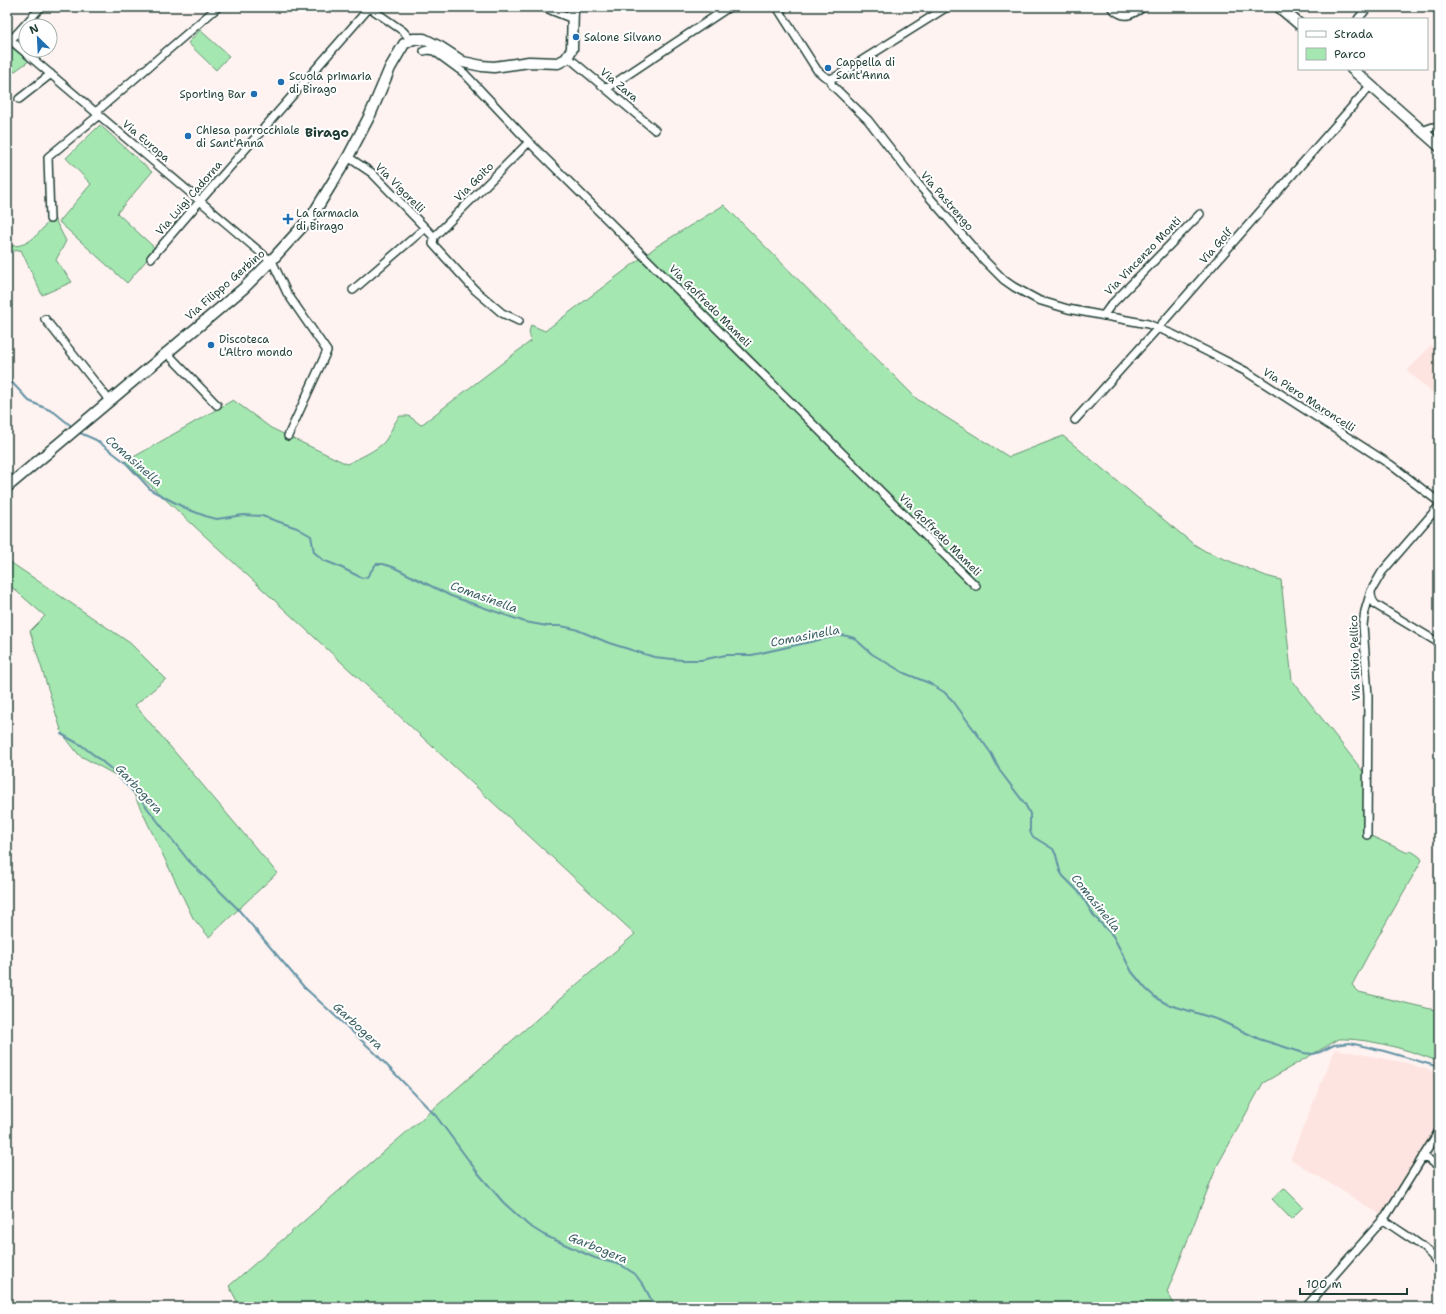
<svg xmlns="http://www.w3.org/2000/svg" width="1446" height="1314" font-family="'Shantell Sans',sans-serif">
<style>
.built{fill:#fee4e0}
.green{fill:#a5e7b1;stroke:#629272}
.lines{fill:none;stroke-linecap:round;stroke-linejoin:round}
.stream{stroke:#6393a5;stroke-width:2}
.street-casing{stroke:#1f3d34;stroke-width:10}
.secondary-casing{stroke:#1f3d34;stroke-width:13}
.street{stroke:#fff;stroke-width:7}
.secondary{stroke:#fff;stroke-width:10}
.poi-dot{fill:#1f6fb2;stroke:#fff;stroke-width:1.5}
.labels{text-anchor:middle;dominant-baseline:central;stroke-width:4;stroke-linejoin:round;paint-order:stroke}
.poi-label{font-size:11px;fill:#1f3d34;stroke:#fff;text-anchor:start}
.street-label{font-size:11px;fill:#1f3d34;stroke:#fff}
.water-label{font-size:12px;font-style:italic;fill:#3c6163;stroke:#fff}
.quarter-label{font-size:13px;font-weight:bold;fill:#1f3d34;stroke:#fff}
</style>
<rect width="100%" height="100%" fill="#fff3f1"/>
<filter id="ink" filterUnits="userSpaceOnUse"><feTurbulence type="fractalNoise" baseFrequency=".025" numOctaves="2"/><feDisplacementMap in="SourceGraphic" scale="8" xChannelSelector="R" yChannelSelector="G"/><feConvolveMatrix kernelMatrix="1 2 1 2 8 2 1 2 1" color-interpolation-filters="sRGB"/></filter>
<g filter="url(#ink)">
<path class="built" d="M1431,345L1439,352V398L1407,371Z
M1335,1049L1407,1063L1439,1073V1123L1381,1215L1290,1159Z"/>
<path class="green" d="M200,30L229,56L216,70L188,43Z
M7,44L29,61L7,77Z
M100,125L152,172L117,213L156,249L127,283L59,222L91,184L66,158Z
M724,205L917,399L1009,457L1063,436L1192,543L1205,551L1266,576L1281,580L1292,680L1365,774L1369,835L1408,853L1410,850L1420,857L1422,860L1375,942L1352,985L1359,992L1439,1011V1062C1411,1050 1368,1038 1339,1039L1263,1083L1217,1166L1167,1292L1176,1307H240L229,1286L635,934L125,462L233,400L271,428L347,464C357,459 378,450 385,441C391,433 393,423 400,416H409L421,425L531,341L529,332L531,325L545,331L657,246Z
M53,216L66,241L56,260L72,282L42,295L21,250L7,252V245C29,250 40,231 53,216Z
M7,560L130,643L166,679L135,705L277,873L209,937L193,918L128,782L79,755L62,733L30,631L45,616L7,583Z
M1284,1188L1303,1207L1291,1219L1272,1199Z"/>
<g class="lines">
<path class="stream" d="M7,377L29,401L54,412L70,425
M78,432L96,440L125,462L151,490L187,509L208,517L217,519L243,515L262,516L297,528L311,536L314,552L323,560L338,566L362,578L367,577L376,564H383L393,567L451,596L525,622L547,626H561L575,629L609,643L654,657L682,660H701L726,655H752L841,635L847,636L854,638L872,654L904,673L929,683L944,692L953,701L991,753L1000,771L1025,804L1030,814V831L1032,836L1053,849L1056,855L1060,871L1063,876L1080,893L1094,916L1113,936L1132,972L1146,989L1156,998L1167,1004L1219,1020L1259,1039L1304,1053L1313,1054L1320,1052L1334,1045L1350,1043L1384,1051L1439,1067
M61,734L81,745L94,755L110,768L141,800L188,860L237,908L304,987L373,1051L436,1116L478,1173L503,1202L528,1225L544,1235L595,1258L621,1265L635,1274L644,1286L655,1307"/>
<g class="street-casing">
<path id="street" d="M543,7L573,19
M777,7L817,70L824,76L830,79L832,85L868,120L918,184L983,259L1004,280L1014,287L1038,300L1068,309L1148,324L1172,334L1208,352L1245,371L1391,465L1439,502
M1111,7C1124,20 1130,16 1144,7
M370,8L403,31L411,40
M1358,19L1368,7
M7,37L273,263L287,293L327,351L288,436
M11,40L41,7
M424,51L428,50L434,51L464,73L529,142L976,586
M568,57L655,130
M830,79L837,76L947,7
M606,89L729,7
M19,99L51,74
M96,112L218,7
M1422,131L1433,127H1439
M348,157L372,173L434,237
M50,219L48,157L99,115
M434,237L529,142
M434,237L433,244L475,290L502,313L519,321
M151,258L200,201L370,7
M353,290L425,228
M1103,316L1111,305L1200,214
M45,319L109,400
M166,352L217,405
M1075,420L1158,328L1371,85
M1371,592C1371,598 1372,601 1376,605L1439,643
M1367,835L1368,696L1363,625L1365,611L1371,591L1382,572L1439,506
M1423,1156L1439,1166
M1383,1219C1402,1235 1425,1243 1439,1265
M1306,1307L1386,1216L1439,1131"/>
</g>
<g class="secondary-casing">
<path id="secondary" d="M1279,7L1299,24
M1352,69L1439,146
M7,487L244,288L271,261L312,216L348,157L370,115L390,68L404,44L413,39H424L440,47L463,62L482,66L494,67L529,62L558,63L566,59L572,49L573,7"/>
</g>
<use href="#street" class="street"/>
<use href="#secondary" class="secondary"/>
</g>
</g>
<g class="poi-dot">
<circle cx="576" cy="37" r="4"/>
<circle cx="828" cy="68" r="4"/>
<circle cx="281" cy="82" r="4"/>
<circle cx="254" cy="94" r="4"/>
<circle cx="188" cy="136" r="4"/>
<path d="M286 213h4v4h4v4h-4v4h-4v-4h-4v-4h4z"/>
<circle cx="211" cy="345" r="4"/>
</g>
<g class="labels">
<g class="poi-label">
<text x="584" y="37">Salone Silvano</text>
<text x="836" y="62">Cappella di<tspan x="836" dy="13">Sant'Anna</tspan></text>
<text x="289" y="76">Scuola primaria<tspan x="289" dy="13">di Birago</tspan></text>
<text x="246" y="94" text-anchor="end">Sporting Bar</text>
<text x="196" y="130">Chiesa parrocchiale<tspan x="196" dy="13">di Sant'Anna</tspan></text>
<text x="296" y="213">La farmacia<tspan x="296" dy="13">di Birago</tspan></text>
<text x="219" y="339">Discoteca<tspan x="219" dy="13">L'Altro mondo</tspan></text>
</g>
<g class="street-label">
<text transform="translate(619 85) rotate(40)">Via Zara</text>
<text transform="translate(146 141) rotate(40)">Via Europa</text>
<text transform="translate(474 182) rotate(-45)">Via Goito</text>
<text transform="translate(400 188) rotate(45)">Via Vigorelli</text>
<text transform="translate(189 198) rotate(-49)">Via Luigi Cadorna</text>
<text transform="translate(947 201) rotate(49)">Via Pastrengo</text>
<text transform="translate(1216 246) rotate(-49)">Via Golf</text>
<text transform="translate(1143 256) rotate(-46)">Via Vincenzo Monti</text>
<text transform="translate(225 285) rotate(-41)">Via Filippo Gerbino</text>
<text transform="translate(710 306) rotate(45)">Via Goffredo Mameli</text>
<text transform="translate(1309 400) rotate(33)">Via Piero Maroncelli</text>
<text transform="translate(940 535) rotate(45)">Via Goffredo Mameli</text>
<text transform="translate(1355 658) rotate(-92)">Via Silvio Pellico</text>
</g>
<g class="water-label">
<text transform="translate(134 461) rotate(41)">Comasinella</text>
<text transform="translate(484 597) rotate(20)">Comasinella</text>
<text transform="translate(805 636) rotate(-11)">Comasinella</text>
<text transform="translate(139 789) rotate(47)">Garbogera</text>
<text transform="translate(1096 903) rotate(51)">Comasinella</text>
<text transform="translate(358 1026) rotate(43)">Garbogera</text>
<text transform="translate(598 1248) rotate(22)">Garbogera</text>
</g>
<g class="quarter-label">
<text x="327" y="132">Birago</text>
</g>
</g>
<rect width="1446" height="1314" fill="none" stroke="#fff" stroke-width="24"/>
<rect x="12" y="12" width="1422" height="1290" fill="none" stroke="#1f3d34" stroke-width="1.5" filter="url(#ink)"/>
<rect x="1298" y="18" width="130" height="52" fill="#ffffff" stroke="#a5b1ae"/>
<rect x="1306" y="31" width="20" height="6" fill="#ffffff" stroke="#a5b1ae"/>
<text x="1334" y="38" font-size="12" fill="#1f3d34">Strada</text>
<rect x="1306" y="48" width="20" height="12" fill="#a5e7b1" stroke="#a5b1ae"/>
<text x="1334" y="58" font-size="12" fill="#1f3d34">Parco</text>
<g transform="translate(38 38) rotate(336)"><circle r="19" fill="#ffffff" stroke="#a5b1ae"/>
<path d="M0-3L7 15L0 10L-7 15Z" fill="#1f6fb2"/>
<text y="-6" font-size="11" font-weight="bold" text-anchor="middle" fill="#1f3d34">N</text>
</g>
<path d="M1300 1288v6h107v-6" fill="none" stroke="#1f3d34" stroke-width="2"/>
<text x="1306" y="1288" font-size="12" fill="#1f3d34" stroke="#ffffff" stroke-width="3" paint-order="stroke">100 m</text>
</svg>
